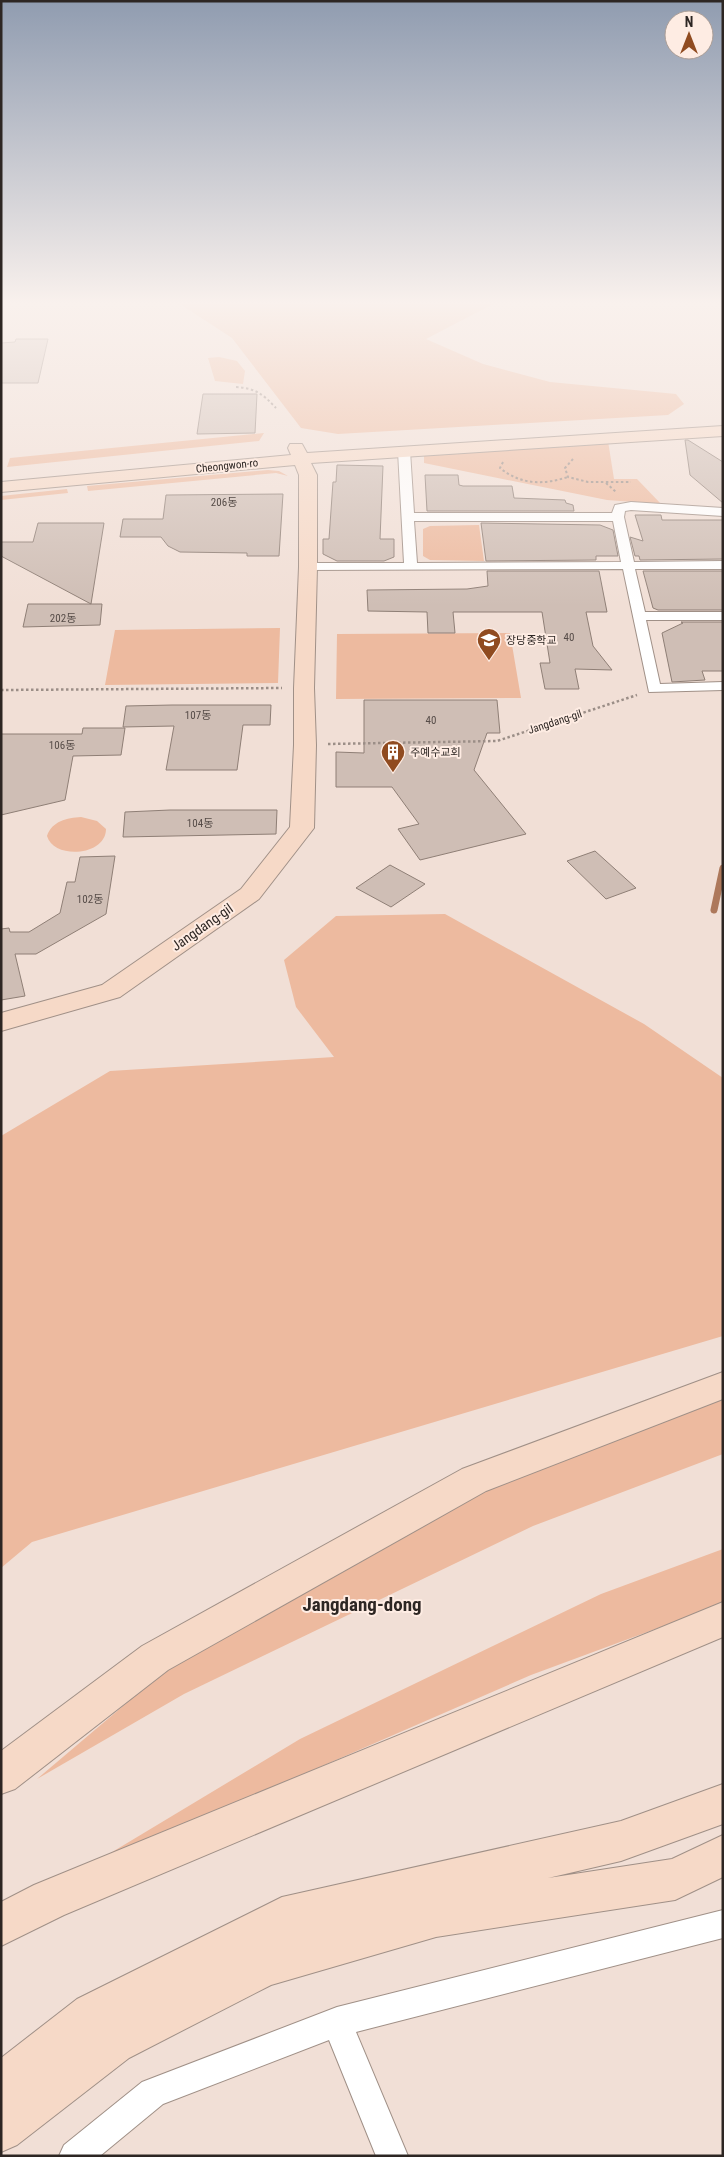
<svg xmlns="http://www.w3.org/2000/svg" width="724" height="2157" font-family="'Roboto Condensed','Noto Sans KR',sans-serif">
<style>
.green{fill:#edba9f}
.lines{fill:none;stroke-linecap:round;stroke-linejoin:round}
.stream{stroke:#ad785b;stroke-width:7}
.building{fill:#cfbeb5;stroke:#8f7f76}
.street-casing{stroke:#a09087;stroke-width:2}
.secondary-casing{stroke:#a09087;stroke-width:2}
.path-far1{stroke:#9b8e87;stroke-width:2;stroke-dasharray:2.5 2.5;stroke-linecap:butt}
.path{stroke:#9b8e87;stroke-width:2.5;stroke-dasharray:2.5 2.5;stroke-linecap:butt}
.street{fill:#fff;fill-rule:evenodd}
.secondary{fill:#f6d9c7;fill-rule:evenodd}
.labels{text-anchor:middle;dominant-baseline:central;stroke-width:4;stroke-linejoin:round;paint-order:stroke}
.far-street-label{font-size:11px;fill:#2d2623;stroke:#feece3}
.number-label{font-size:11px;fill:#564c48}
.far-poi-label{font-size:11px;fill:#2d2623;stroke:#feece3;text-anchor:start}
.street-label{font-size:14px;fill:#2d2623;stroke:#feece3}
.near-quarter-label{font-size:19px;font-weight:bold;fill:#2d2623;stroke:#feece3}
</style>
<rect width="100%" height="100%" fill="#f1dfd6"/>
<path class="green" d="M180,304H493L426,339L483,364L550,382L676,394L684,404L668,415L338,434L301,428L232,338Z
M219,357L237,361L245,371L243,384L215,381L208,358Z
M264,433L259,441L7,467L10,458Z
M608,441L614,479H637L661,504L607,500L424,463V454Z
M268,470L279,471L288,476L276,473L88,491L87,486Z
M67,489L68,493L1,500V496Z
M479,525L484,561L430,560L423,556V529L430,526Z
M280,628L278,683L105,685L115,630Z
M510,633L521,698L336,699L337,634Z
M81,817L97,821L106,829C106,856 54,860 47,836C52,821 67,818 81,817Z
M445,914L644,1024L723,1078V1336L32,1542L1,1568V1136L110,1071L334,1057L296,1007L284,960L336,916Z
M723,1399V1454L533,1526L184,1694L37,1779L162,1673L491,1486Z
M723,1549V1604L531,1675L79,1872L300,1739L601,1594Z"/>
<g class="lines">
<path class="stream" d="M714,910L723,868"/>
</g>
<path class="building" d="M16,339H48L38,383H1V343L15,342Z
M203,394H257L255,433L197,434Z
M685,440H688L723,462V503L690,475Z
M337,465L383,466L380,539H394V557L384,561H337L323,554V539H329L333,482H336Z
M425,475H458L459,485L463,486H512L514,498L565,500L566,503L573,505L574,511H427Z
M283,494L279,556H247V553L180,552L168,546L161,537H120L123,519H163L166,495Z
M635,515H661L662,520H723V559L640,560L639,556H635L630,537L643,541Z
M38,523H104L91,604H102L100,625L23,627L28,604H91L1,556V542H33Z
M481,523L600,525L613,530L618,556H596V560L486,561Z
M487,571H599L607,612H586L593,646L612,670L575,669L579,689H545L540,663H550L542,612H453L455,633H428L427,612L368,611L367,590L467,589L488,586Z
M643,571H723V610H658L653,608Z
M681,622H723V671H702L705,680L672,682L662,633L683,623Z
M364,700H497L500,733H487L474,770L526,834L420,860L398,829L419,824L392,787H336V752L364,753Z
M172,705H271L270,725H243L237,770H166L174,726L123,727L126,706Z
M83,728H125L121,755L73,756L65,800L1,815V734H82Z
M170,810H277L276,834L123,837L125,812Z
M595,851L636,888L606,899L567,861Z
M115,856L106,914L36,954H15L25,996L1,1000V929L9,928L10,932H29L60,913L67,882H75L80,857Z
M390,865L425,884L391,907L356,888Z"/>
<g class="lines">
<g class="street-casing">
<path id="street" d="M404,448L410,451L414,513H612L615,505L631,502L723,508V516L631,510L625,511L624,517L634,562L723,561V569H635L645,612H723V620H646L660,684L723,682V690L649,692L623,569L303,570L302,567L303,564L308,563H404L398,451ZM414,521H613L621,562L417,563Z
M723,1910V1938L356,2032L408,2156H376L329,2040L163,2104L100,2156H59L64,2145L142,2082L337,2007Z"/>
</g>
<g class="secondary-casing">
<path id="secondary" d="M723,426V436L311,463L317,475V567L314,688L316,745L314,828L259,899L120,997L1,1031V1013L102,985L241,889L290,827L294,745V688L299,567V475L295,465L1,492V482L291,455L288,448L290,444H302L307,453Z
M723,1372V1399L486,1491L168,1670L15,1789L1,1794V1751L142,1646L462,1469Z
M723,1602V1637L64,1915L1,1946V1902L34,1885Z
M723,1784V1824L621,1861L548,1878L672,1859L723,1835V1877L675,1900L436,1937L271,1985L129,2058L17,2145L1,2152V2058L77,1999L282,1897L621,1821Z"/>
</g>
<path class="path-far1" d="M236,387C255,388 263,394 276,408
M573,459L565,468L568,477L588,482H631
M503,462L500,468C521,485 543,485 568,477
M606,483L616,492"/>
<path class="path" d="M1,690L282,688
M328,744L497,741L637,695"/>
<use href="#street" class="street"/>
<use href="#secondary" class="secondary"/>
</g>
<linearGradient id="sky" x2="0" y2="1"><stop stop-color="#909cb0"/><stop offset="0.5" stop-color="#f9f1ed"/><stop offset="1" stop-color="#f9f1ed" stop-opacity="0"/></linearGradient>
<rect width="724" height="606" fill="url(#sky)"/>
<defs>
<g id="school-pin" transform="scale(1.25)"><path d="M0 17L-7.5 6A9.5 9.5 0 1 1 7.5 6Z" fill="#904b20" stroke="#feece3"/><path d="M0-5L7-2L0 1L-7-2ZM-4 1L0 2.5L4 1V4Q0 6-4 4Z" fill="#fff"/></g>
<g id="building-pin" transform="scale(1.25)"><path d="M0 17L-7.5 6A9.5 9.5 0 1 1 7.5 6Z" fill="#904b20" stroke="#feece3"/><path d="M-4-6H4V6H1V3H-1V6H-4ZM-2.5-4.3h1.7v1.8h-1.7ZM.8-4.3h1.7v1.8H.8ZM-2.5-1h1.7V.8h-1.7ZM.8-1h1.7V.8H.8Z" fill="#fff"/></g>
</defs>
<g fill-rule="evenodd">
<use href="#school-pin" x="489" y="640"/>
<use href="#building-pin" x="393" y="752"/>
</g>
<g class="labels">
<g class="far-street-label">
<text transform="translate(227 466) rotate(-6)">Cheongwon-ro</text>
<text transform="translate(555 722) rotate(-18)">Jangdang-gil</text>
</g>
<g class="number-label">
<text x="224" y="502">206동</text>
<text x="63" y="618">202동</text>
<text x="569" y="637">40</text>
<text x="198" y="715">107동</text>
<text x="431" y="720">40</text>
<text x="62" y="745">106동</text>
<text x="200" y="823">104동</text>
<text x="90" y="899">102동</text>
</g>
<g class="far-poi-label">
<text x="506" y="640">장당중학교</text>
<text x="410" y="752">주예수교회</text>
</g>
<g class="street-label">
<text transform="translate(202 927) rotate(-35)">Jangdang-gil</text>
</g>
<g class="near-quarter-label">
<text x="362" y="1604">Jangdang-dong</text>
</g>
</g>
<rect width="724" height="2157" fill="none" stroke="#2d2623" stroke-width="5"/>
<g transform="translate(689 35)"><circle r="24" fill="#feece3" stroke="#aa9d96"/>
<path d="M0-4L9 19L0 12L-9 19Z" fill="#904b20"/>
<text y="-8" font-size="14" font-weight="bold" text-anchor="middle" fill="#2d2623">N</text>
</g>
</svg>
